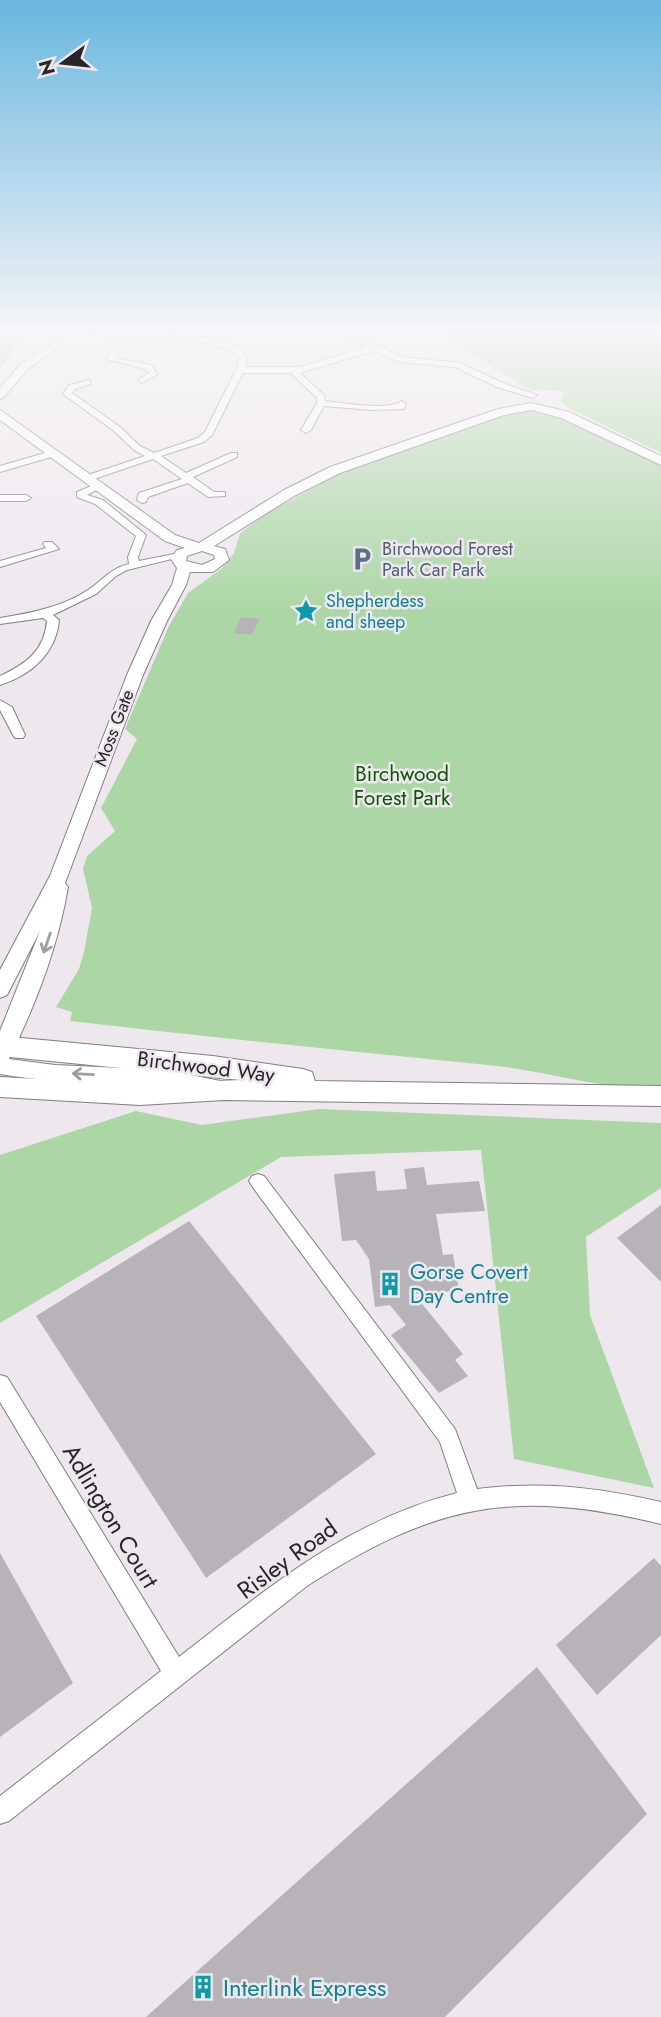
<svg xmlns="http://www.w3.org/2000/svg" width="661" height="2017" font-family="Jost,sans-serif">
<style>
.green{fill:#acd6a6}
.building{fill:#b8b3b8}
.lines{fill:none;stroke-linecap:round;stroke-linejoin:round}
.street-casing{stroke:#827d82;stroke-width:2}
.secondary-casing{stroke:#827d82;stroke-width:2}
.primary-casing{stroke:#827d82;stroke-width:2}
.street{fill:#fff;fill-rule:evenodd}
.secondary{fill:#fff;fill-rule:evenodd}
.primary{fill:#fff;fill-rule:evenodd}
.oneway{stroke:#9f9d9e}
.labels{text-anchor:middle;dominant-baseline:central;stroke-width:5;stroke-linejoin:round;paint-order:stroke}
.far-service-label{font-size:18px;fill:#4e5e75;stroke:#eee8ee;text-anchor:start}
.far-culture-label{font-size:18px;fill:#0d838f;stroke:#eee8ee;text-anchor:start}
.far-street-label{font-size:18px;fill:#292628;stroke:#eee8ee}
.park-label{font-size:21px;fill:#075800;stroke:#eee8ee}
.street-label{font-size:21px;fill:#292628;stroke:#eee8ee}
.culture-label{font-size:21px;fill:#0d838f;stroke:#eee8ee;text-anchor:start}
.near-street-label{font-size:24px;fill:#292628;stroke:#eee8ee}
.near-culture-label{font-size:24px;fill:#0d838f;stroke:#eee8ee;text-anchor:start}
</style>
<rect width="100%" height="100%" fill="#eee8ee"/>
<path class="green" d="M436,331H661V453L567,407L561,402L564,391L530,390Z
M534,411L552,414L661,465V1090C602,1089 546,1071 488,1065C348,1051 209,1037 70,1021L72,1012L56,1007L79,969L84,952L92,908L83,869L87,856L115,831L101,808L137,739L125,729L169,626L188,593L221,569L234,553L240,533L267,513L333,477L375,458L512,412Z
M319,1109L661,1123V1188L586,1237L590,1315L654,1488L514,1459L481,1150L281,1157L0,1323V1155L136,1111L202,1125Z"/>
<path class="building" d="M0,331H26L0,369Z
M241,617L259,619L252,635L234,633Z
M424,1167L427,1185L479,1181L485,1211L436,1214L443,1255L453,1254L459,1291L414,1294L463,1354L455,1360L468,1376L439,1393L391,1335L406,1325L390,1305L375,1307L369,1259L356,1240L342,1241L334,1174L375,1171L377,1191L407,1189L404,1169Z
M661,1205V1282L617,1238Z
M189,1221L376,1454L206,1578L36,1316Z
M0,1553L73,1683L0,1737Z
M654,1558L661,1566V1635L597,1695L556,1645Z
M537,1667L647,1814L445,2017H146Z"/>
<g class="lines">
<g class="street-casing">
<path id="street" d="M63,331H100L215,339L238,347L247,358L245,367H300L367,347L338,331H348L402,357L460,363L503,383L537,395L533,398L497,387L455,367L400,362L373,351L300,373L324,395L325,401C343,403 388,411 402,401L406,404L404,409L371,410L324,406L311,430L306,433L301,430L317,403V398L291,373H243L212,435L204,442L161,456L186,473L231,453H237V457L193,477L214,492H225V496L208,497L188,483L148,497L146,502L142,503L137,500L139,493L182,479L153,459L91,480H85V476L145,456L134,450L114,431L63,394L69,385L90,380V384L75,389L72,393L120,427L140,446L154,453L198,438L205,432L236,370L239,358C218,335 159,340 128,338L115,358L151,365L158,374L142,383L138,380L149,373L145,369L106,359L121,337L67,333Z
M55,450L60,453L58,455L0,472V466Z
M96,484L104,486L87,495L103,500L146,535L138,557L139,561L179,553L184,556L127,570L116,576L96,594L53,615L59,620C56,654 31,675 0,685V676C26,664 44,651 47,621L43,618L0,624V618C31,613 62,607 88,590C103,580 111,568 129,564L128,557L136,536L95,504L77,497V492Z
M0,495H26L31,498L26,501H0Z
M44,542H52L59,549L0,567V561L46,548L43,544Z
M0,700L12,707L25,735L23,738H15L13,735L0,710Z
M258,1174L264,1176L455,1429L477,1489C543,1481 596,1487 661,1502V1524C513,1488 434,1504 307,1586L9,1821L0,1824V1796L161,1671L0,1402V1375L7,1377L179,1657C267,1589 346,1521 457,1493L440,1442L252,1186L249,1181L252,1176Z"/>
</g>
<g class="secondary-casing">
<path id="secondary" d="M61,331H72L58,348L28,369L4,397L0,399V388L20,365L50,344Z
M531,403L569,412L661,456V465L561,418L532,410L504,415L340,473L294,496L214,546L225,549L229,560L213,572H190L186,585L167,621L143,675L65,883L68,887C58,947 36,1004 9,1059L55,1065L167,1070L230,1083L233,1089L230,1095L222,1098C149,1081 74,1087 0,1074V1031L40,931L7,995L0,998V970L50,876L127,675L151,621L172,585L177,568L171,559L177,550L185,548L165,541L0,420V410L175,535L199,543L284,490L330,467L498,409ZM202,551L214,555L215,559L202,565L186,561L187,556Z"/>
</g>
<g class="primary-casing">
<path id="primary" d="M0,1036L213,1056L303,1069L312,1072L315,1081L661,1086V1106L224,1100L140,1105L0,1097V1077L140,1084L241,1080L0,1056Z"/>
</g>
<use href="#street" class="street"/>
<use href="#secondary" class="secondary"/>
<use href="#primary" class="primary"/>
</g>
<defs><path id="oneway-shaft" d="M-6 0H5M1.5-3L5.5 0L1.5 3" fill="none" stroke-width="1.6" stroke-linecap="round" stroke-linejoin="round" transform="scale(1.75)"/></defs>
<g class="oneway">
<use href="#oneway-shaft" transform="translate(47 943) rotate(109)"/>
<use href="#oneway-shaft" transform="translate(83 1074) rotate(-177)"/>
</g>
<linearGradient id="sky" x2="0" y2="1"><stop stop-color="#69b7df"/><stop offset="0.54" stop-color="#f7f5f7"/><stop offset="1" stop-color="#f7f5f7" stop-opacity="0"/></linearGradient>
<rect width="661" height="613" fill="url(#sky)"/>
<defs>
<g id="parking-bare" transform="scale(1.89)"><path d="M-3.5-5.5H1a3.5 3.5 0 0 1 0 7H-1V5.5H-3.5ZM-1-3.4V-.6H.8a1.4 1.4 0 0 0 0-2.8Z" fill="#5c6f8a" stroke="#eee8ee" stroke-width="2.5" paint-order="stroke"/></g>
<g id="sight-bare" transform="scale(1.89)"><path d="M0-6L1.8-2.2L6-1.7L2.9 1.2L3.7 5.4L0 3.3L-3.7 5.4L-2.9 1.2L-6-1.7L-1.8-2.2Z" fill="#0f9aa8" stroke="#eee8ee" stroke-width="2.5" paint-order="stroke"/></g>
<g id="building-bare" transform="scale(1.89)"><path d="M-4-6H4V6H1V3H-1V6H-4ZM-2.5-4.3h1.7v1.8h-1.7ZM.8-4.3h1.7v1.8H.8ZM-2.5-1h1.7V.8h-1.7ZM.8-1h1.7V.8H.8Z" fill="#0f9aa8" stroke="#eee8ee" stroke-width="2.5" paint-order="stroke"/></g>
</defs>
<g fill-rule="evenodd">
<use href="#parking-bare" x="362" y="559"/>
<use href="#sight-bare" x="306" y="611"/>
<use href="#building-bare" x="390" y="1284"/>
<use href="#building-bare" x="203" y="1987"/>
</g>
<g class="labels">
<g class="far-service-label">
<text x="382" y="549">Birchwood Forest<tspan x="382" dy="21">Park Car Park</tspan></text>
</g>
<g class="far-culture-label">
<text x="326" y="601">Shepherdess<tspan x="326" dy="21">and sheep</tspan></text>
</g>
<g class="far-street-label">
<text transform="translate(114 728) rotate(-69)">Moss Gate</text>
</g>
<g class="park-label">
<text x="402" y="774">Birchwood<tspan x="402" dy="24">Forest Park</tspan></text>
</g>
<g class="street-label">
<text transform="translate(206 1067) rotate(7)">Birchwood Way</text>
</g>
<g class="culture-label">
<text x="410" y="1272">Gorse Covert<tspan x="410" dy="24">Day Centre</tspan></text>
</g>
<g class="near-street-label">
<text transform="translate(111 1516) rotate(59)">Adlington Court</text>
<text transform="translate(287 1559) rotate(-36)">Risley Road</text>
</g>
<g class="near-culture-label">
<text x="223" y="1987">Interlink Express</text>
</g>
</g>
<g transform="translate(63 63) rotate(255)" stroke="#eee8ee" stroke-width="5" paint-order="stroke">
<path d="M0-5L12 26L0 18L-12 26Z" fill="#292628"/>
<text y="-10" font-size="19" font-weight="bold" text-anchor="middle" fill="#292628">N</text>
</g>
</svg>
